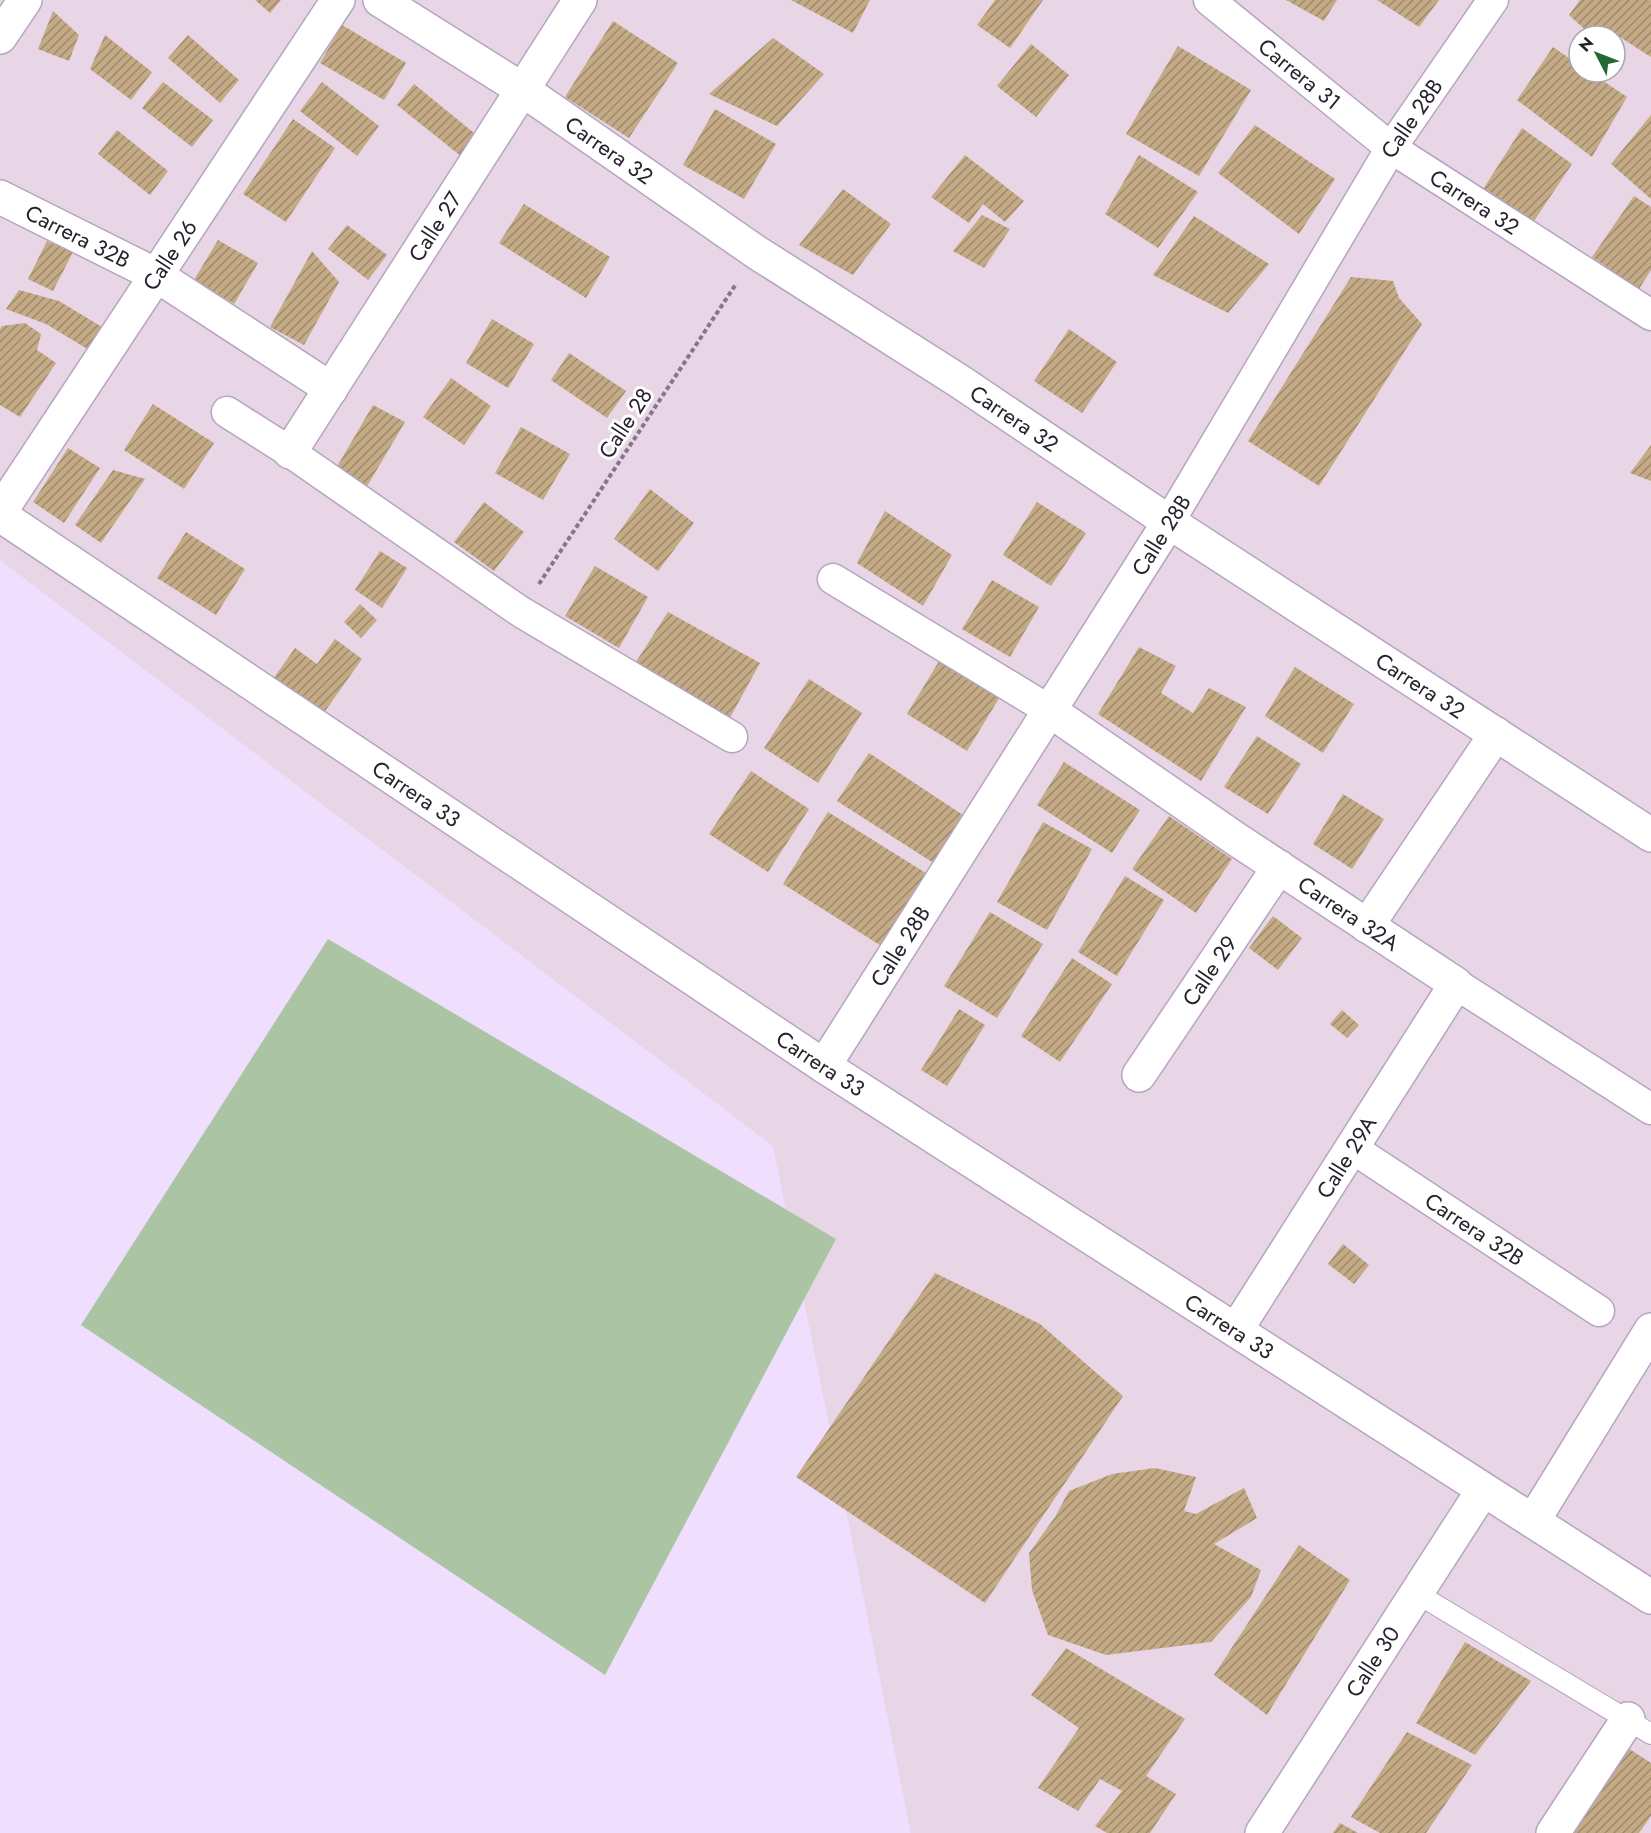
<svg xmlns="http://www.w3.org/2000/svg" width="1651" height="1833" font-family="Jost,sans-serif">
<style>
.commercial{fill:#e8d5e6;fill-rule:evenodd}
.pitch{fill:#abc4a3}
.building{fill:url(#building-hatch)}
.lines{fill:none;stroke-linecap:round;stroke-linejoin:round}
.service-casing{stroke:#b5a5c2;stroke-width:22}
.pedestrian-casing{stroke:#b5a5c2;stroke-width:33}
.minor-casing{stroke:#b5a5c2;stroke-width:36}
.path{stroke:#82778b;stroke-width:4;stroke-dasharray:4.5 3;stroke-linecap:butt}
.service{stroke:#fff;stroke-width:20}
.pedestrian{stroke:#fff;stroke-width:30}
.minor{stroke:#fff;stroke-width:33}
.labels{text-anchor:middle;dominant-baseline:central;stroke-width:6;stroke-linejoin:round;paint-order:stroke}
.street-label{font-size:22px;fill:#28222d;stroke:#fff}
</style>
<defs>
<pattern id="building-hatch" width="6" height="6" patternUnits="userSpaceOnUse" patternTransform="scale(1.5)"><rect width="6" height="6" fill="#c4aa85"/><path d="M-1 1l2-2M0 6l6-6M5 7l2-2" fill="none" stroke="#9f8a6d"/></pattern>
</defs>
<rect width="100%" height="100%" fill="#efdefd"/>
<path class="commercial" d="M0,0H1651V1833H911L773,1146L0,560ZM1579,36H1615V72H1579Z"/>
<path class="pitch" d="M328,939L836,1239L605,1675L81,1325Z"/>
<path class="building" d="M255,0H281L270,13Z
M791,0H870L853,33Z
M995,0H1043L1010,48L977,25Z
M1286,0H1337L1324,21Z
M1377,0H1439L1419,27Z
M1580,0H1651V57L1612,32L1608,36H1592L1569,15Z
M53,11L79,35L69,61L38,49Z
M613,21L678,63L629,138L565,97Z
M342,25L406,63L384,100L320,63Z
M105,35L152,72L131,100L90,69Z
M188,35L239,80L220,103L168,58Z
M773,38L824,74L777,126L709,94Z
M1031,44L1069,75L1036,117L997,86Z
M1178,46L1251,90L1199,176L1126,134Z
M1553,47L1579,65V72H1590L1627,97L1592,157L1517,100Z
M163,82L213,120L192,147L142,108Z
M322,82L379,126L357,156L300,111Z
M414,84L479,137L462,157L397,105Z
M715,109L776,144L744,199L683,165Z
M1651,115V199L1611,164Z
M293,119L335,148L286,222L243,194Z
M1255,125L1335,179L1299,234L1218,173Z
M1522,128L1572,164L1530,227L1480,194Z
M117,130L168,171L150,195L98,154Z
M965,155L1024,201L1005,222L983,204L969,223L931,197Z
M1139,155L1198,192L1158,248L1105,214Z
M843,189L891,224L853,275L799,245Z
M1634,196L1651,207V270L1639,289L1592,257Z
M524,204L610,257L586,298L499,243Z
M982,215L1010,229L984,268L953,251Z
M1194,216L1269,264L1228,313L1153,275Z
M347,225L387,255L368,280L328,249Z
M218,240L258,263L234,304L194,280Z
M47,241L73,252L53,291L28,279Z
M312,251L339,282L304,345L270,327Z
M1351,277L1393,281L1399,298L1422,324L1319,486L1248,441Z
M19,290L59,301L107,330L94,353L46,324L6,309Z
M492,319L534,344L508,388L466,363Z
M25,323L41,334L37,350L56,363L20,417L0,405V329L2,326Z
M1069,329L1117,362L1082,413L1034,381Z
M569,353L626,391L607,418L551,380Z
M451,378L491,406L464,445L423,417Z
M153,404L214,443L184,489L124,450Z
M373,405L405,422L366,488L335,470Z
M521,427L570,454L543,500L495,473Z
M1651,445V481L1630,473Z
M68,448L100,468L64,523L33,502Z
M113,470L145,479L101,543L75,525Z
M650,489L694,523L658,571L614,539Z
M484,502L524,532L494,571L454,542Z
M1037,502L1086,533L1051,586L1003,555Z
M885,511L952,555L923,606L857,563Z
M186,532L245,569L216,615L157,578Z
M380,551L407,568L382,608L355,590Z
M595,566L648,597L619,648L565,616Z
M992,580L1039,607L1010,657L962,629Z
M360,604L377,620L361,638L344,622Z
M668,612L760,663L726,725L634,665Z
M335,639L362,659L323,714L273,679L295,648L317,664Z
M1139,647L1176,666L1161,693L1193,713L1209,688L1246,707L1201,781L1098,714Z
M941,658L1001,695L967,751L907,714Z
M1295,667L1354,704L1323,753L1265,716Z
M809,679L862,713L818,783L764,748Z
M1257,736L1301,764L1268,814L1224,787Z
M869,753L966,817L935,864L837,801Z
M1064,762L1140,810L1112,853L1037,805Z
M751,771L809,809L768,872L709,834Z
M1343,794L1384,819L1352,869L1313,844Z
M828,812L929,875L883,947L783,884Z
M1169,816L1232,859L1196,913L1132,869Z
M1043,822L1092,849L1047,930L997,902Z
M1125,876L1164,900L1117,976L1078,952Z
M990,912L1043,944L997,1018L944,986Z
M1273,916L1302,938L1278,970L1249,948Z
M1072,958L1112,984L1060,1062L1021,1036Z
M959,1009L985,1025L947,1086L921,1070Z
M1342,1010L1359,1025L1347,1038L1330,1024Z
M1343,1244L1369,1265L1354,1284L1328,1264Z
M935,1273L1040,1324L1123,1396L985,1603L796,1477Z
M1155,1468L1196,1477L1184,1511L1196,1514L1244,1488L1257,1518L1214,1544L1261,1570L1251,1597L1211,1642L1106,1655L1048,1635L1032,1590L1029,1553L1055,1517L1069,1491L1112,1474Z
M1299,1545L1350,1580L1267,1715L1214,1675Z
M1465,1642L1531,1681L1475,1755L1416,1723Z
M1066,1648L1185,1719L1146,1776L1176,1794L1150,1833H1107L1095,1826L1122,1791L1100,1779L1078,1811L1038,1788L1079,1728L1031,1695Z
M1407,1732L1472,1765L1426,1833H1380L1351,1817Z
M1617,1741L1651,1763V1816L1639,1833H1565Z
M1340,1823L1358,1833H1333Z"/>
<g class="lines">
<g class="service-casing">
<path id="service" d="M1416,1593L1651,1734"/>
</g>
<g class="pedestrian-casing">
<g id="pedestrian">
<path id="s1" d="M1209,0L1391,148L1651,315"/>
<path d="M227,412L290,452L521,612L732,737"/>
<path id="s2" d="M1169,522L1391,148L1493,0"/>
<path d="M833,579L1049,710"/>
<path d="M1456,984L1651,1109"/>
<path id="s3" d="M1352,1148L1599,1311"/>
</g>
</g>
<g class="minor-casing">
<g id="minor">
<path id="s4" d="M380,0L523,90L756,252L959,381L1169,522L1651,835"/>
<path d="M0,37L25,0"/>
<path id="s5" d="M0,197L156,275L331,389"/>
<path id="s6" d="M290,452L580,0"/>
<path id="s7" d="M0,512L338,0"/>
<path id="s8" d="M0,515L824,1066L1651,1597"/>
<path id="s9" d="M1049,710L1236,839L1456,984L1236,1330"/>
<path d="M1367,926L1496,734"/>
<path id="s10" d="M824,1066L1169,522"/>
<path id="s11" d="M1139,1075L1279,867"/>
<path d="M1533,1521L1651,1330"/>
<path id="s12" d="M1262,1833L1483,1490"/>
<path d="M1553,1833L1628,1719"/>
</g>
</g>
<path class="path" d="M539,584L736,284"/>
<use href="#service" class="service"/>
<use href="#pedestrian" class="pedestrian"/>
<use href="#minor" class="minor"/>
</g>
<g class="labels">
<g class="street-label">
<text stroke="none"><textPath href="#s1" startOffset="117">Carrera 31</textPath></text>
<text stroke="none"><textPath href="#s2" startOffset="471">Calle 28B</textPath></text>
<text stroke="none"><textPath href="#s4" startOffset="274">Carrera 32</textPath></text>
<text stroke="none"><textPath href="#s1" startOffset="334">Carrera 32</textPath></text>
<text stroke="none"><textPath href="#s6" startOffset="268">Calle 27</textPath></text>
<text stroke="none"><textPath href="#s5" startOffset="87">Carrera 32B</textPath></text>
<text stroke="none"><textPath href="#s7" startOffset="308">Calle 26</textPath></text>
<text stroke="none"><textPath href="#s4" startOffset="760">Carrera 32</textPath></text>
<text transform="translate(625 423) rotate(-57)">Calle 28</text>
<text transform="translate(1161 535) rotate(-58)">Calle 28B</text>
<text stroke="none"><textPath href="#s4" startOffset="1246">Carrera 32</textPath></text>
<text stroke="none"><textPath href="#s8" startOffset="501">Carrera 33</textPath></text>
<text stroke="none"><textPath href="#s9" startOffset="362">Carrera 32A</textPath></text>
<text stroke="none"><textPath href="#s10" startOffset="142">Calle 28B</textPath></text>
<text stroke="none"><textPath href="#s11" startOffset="126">Calle 29</textPath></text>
<text stroke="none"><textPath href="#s8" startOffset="987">Carrera 33</textPath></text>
<text transform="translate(1346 1157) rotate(-58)">Calle 29A</text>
<text stroke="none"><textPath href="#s3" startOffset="147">Carrera 32B</textPath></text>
<text stroke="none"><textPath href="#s8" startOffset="1473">Carrera 33</textPath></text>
<text stroke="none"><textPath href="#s12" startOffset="204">Calle 30</textPath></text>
</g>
</g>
<g transform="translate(1597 54) rotate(312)"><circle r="28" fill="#ffffff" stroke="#a9a7ab" stroke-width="1.5"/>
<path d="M0-4.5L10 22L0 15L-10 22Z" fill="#246833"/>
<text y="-9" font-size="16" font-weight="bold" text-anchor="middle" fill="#28222d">N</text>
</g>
</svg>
